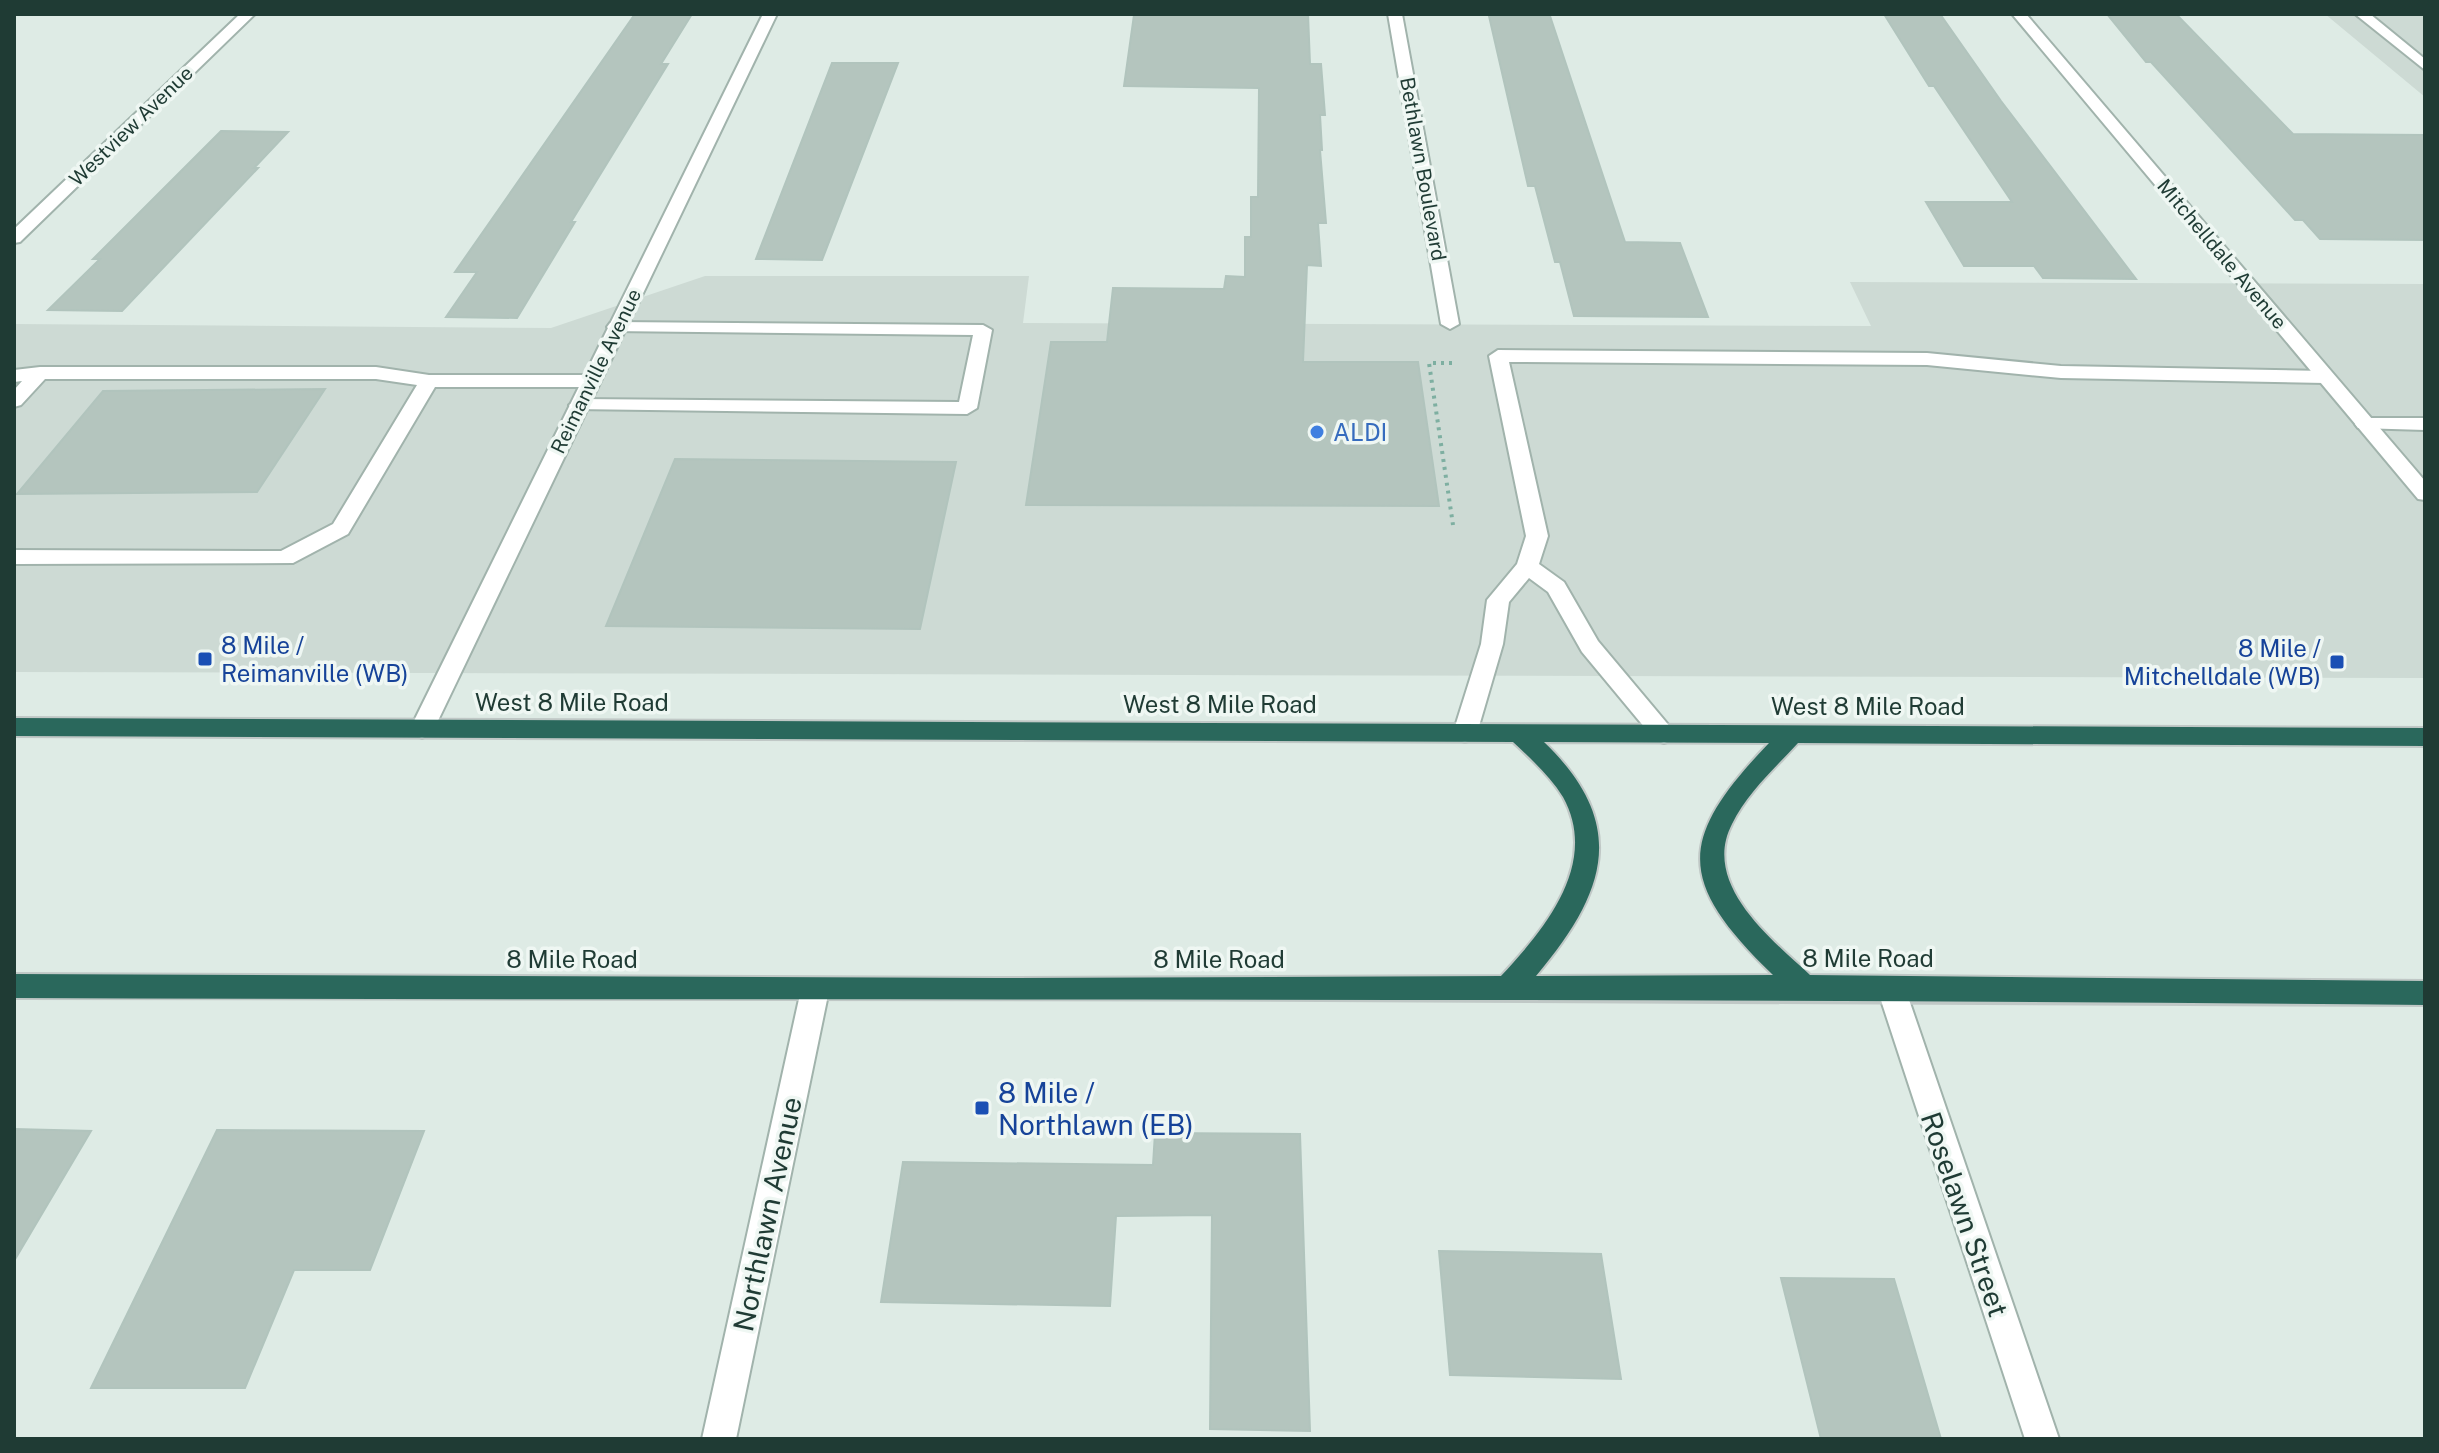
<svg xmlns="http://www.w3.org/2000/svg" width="2439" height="1453" viewBox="0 0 2439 1453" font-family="'Public Sans',sans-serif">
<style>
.built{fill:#cddad4}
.building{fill:#b4c5be;stroke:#b1c4bd;stroke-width:2}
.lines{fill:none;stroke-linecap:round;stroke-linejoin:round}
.lane-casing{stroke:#a1b3ac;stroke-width:4}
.street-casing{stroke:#a1b3ac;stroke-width:4}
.highway-casing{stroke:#c0c8c6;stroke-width:4}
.path{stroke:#7eafa1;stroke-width:4;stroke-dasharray:3 5;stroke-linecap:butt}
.lane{fill:#fff;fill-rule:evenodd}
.street{fill:#fff;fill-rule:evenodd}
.highway{fill:#2a685c;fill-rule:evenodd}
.shop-dot{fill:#3f7fe0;stroke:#eff7f3;stroke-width:3}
.transit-dot{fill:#1a4fb4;stroke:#eff7f3;stroke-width:3}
.labels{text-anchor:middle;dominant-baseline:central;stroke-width:7;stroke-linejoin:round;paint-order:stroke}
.far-street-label{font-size:20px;fill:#1f3b34;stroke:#eff7f3}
.shop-label{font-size:24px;fill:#366cbe;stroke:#eff7f3;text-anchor:start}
.transit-label{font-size:24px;fill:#164399;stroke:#eff7f3;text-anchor:start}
.street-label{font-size:24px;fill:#1f3b34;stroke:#eff7f3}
.near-transit-label{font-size:28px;fill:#164399;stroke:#eff7f3;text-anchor:start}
.near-street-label{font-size:28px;fill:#1f3b34;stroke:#eff7f3}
</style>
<rect width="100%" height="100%" fill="#deebe5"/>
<!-- built -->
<path class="built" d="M2325,14H2425V97Z
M705,276H1029L1023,323L1871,326L1850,282L2425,284V678L14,672V324L551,328Z"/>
<!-- building -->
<path class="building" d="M635,14H692L661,64H668L571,222H575L517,318L446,317L477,272H455Z
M1239,14H1308L1310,64H1321L1325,115H1320L1322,150H1320L1326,223H1318L1321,266L1307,265L1303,362H1418L1439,506L1026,505L1051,342H1107L1113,288L1224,289L1226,276L1245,277V237H1251V197H1258L1259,88L1124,86L1134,15Z
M1884,14H1940L2001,101L2136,279L2043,278L2034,266H1964L1926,202H2012L1934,86H1929Z
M2107,14H2176L2293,134L2425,135V240L2320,239L2303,220H2295L2151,62H2146Z
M1489,16H1550L1625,242L1680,243L1708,317L1574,316L1560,262H1555L1535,186H1528Z
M832,63H898L822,260L756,259Z
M221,131L288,132L254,168H258L122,311L48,310L100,259H93Z
M325,389L257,492L17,494L103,391Z
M675,459L956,462L920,629L606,626Z
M14,1129L91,1131L14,1261Z
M217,1130L424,1131L370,1270H294L245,1388H91Z
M1155,1133L1300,1134L1310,1431L1210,1429L1212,1215L1116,1216L1110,1306L881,1302L903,1162L1153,1165Z
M1439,1251L1601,1254L1621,1379L1450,1375Z
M1781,1278L1894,1279L1941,1439H1821Z"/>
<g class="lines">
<defs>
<path id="lane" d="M2355,14H2370L2425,59V70Z
M616,322L983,325L992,330L977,408L967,414L572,409L569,405L579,399L959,402L973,335L610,331L607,327L610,323Z
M1498,350L1927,353L2061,366L2325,371L2334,377L2325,383L2061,378L1927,365L1509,362L1548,536L1539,564L1564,582L1598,641L1676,734L1673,740L1664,743L1655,740L1582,652L1548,592L1529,578L1509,602L1503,644L1477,733L1474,739L1465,742L1456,739L1453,733L1481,644L1487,600L1517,564L1526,536L1489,356Z
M40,367H376L429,375H592L601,381L592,387H435L348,534L293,563L14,564V550L281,551L333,524L417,385L376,379H45L21,405L14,407V390L22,381L14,382V370Z
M2365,418H2425V430L2358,428L2355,424Z"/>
<path id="street" d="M240,14H255L20,242L14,243V229Z
M763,14H777L434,729L430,735L422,738L414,735L410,729Z
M1388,14H1402L1459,324L1450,329L1441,324Z
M2012,14H2026L2425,481V500L2418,499Z
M1891,976L1901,980L1905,988L2059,1439H2025L1877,988L1881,980Z
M815,978L825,982L829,990L736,1439H702L801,990L805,982Z"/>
<path id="highway" d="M14,718L2425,728V746L1798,743C1775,768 1747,793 1732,824C1701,884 1771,939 1810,975L2425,981V1005C1621,997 818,1001 14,998V974L996,978L1501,976C1544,930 1600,864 1563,797C1550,776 1531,759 1513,742L14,736ZM1544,742L1769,743C1677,839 1676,881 1773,975L1536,976C1606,893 1630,825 1544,742Z"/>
</defs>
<!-- lane casing -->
<use href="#lane" class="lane-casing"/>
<!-- street casing -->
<use href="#street" class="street-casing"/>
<!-- highway casing -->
<use href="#highway" class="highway-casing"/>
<!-- path -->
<path class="path" d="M1452,363H1429L1453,525"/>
<!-- lane -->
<use href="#lane" class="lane"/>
<!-- street -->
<use href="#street" class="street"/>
<!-- highway -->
<use href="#highway" class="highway"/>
</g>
<!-- markers -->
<circle class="shop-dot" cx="1317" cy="432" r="8"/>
<g class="transit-dot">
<rect x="197" y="651" width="16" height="16" rx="4"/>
<rect x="2329" y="654" width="16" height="16" rx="4"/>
<rect x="974" y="1100" width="16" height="16" rx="4"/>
</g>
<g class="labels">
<!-- far-street labels -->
<g class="far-street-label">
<text transform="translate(131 126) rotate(-44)">Westview Avenue</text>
<text transform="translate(1423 169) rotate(80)">Bethlawn Boulevard</text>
<text transform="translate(2222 254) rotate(50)">Mitchelldale Avenue</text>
<text transform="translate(596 371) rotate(-64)">Reimanville Avenue</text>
</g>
<!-- shop labels -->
<g class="shop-label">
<text x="1333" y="432">ALDI</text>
</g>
<!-- transit labels -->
<g class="transit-label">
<text x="221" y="645">8 Mile /<tspan x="221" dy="28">Reimanville (WB)</tspan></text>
<text x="2321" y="648" text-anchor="end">8 Mile /<tspan x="2321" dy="28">Mitchelldale (WB)</tspan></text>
</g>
<!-- street labels -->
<g class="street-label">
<text x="572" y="702">West 8 Mile Road</text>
<text x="1220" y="704">West 8 Mile Road</text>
<text x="1868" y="706">West 8 Mile Road</text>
<text x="1868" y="958">8 Mile Road</text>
<text x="572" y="959">8 Mile Road</text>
<text x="1219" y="959">8 Mile Road</text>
</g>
<!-- near-transit labels -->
<g class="near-transit-label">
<text x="998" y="1092">8 Mile /<tspan x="998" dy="32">Northlawn (EB)</tspan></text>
</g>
<!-- near-street labels -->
<g class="near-street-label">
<text transform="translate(767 1214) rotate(-78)">Northlawn Avenue</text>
<text transform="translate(1965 1214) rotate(71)">Roselawn Street</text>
</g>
</g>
<!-- border -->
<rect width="2439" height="1453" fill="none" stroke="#1f3b34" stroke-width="32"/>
</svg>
